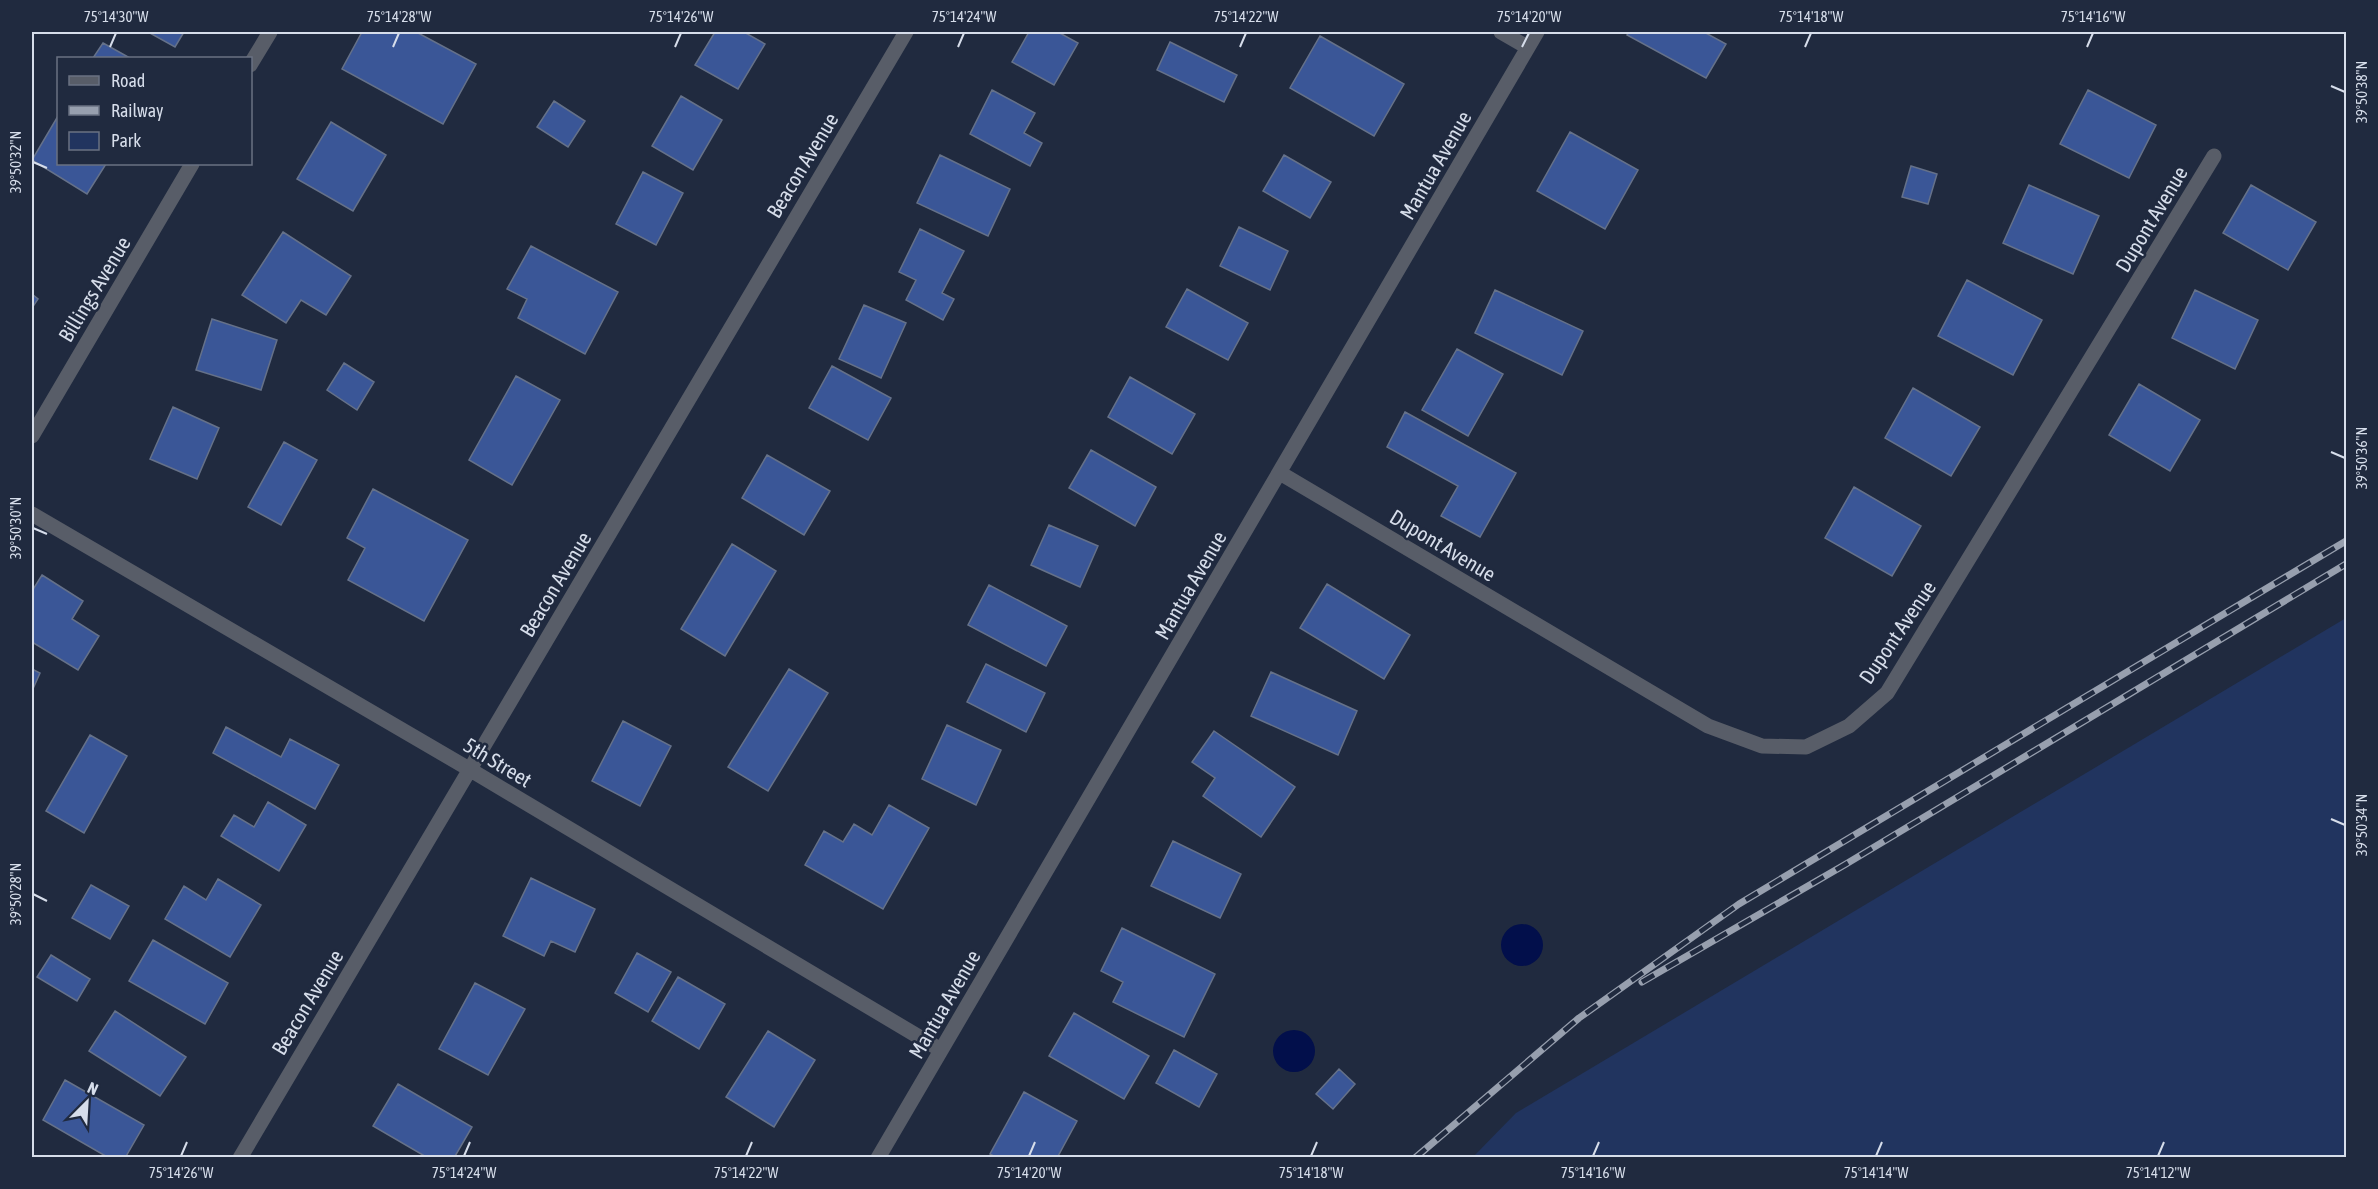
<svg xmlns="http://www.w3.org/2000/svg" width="2378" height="1189" viewBox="0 0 2378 1189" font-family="'Asap Condensed',sans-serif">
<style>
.green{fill:#21345f}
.water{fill:#020f4b}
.building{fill:#3a5697;stroke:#657189;stroke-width:1.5}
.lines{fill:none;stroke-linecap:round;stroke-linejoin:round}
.street{stroke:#585d68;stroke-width:15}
.rail-casing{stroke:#979fae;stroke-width:7}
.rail{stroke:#202a3f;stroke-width:4.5;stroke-dasharray:14;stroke-linecap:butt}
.ticks{fill:none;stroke:#d6ddea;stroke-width:2}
.labels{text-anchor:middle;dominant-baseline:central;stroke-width:5;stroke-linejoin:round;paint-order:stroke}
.street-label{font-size:21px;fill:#d6ddea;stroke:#202a3f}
.neatline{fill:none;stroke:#d6ddea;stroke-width:2}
.ticks-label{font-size:15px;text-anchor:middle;fill:#d6ddea}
</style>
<rect width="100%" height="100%" fill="#202a3f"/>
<!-- green -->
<path class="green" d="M2346,618V1157H1473L1516,1113Z"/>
<!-- water -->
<path class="water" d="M1501 945a21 21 0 1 1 42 0a21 21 0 1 1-42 0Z
M1273 1051a21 21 0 1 1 42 0a21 21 0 1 1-42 0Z"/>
<!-- building -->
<path class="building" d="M148,32H184L175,47Z
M362,32H419L418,33L476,64L443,124L342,69Z
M715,32H744L765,44L738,89L695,65Z
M1029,32H1058L1078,43L1054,85L1012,62Z
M1629,32H1704L1726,44L1706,78L1627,35Z
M1320,36L1404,84L1374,136L1290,88Z
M1170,42L1237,75L1224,102L1157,70Z
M103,43L130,58H93Z
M992,90L1035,113L1024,133L1042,143L1030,166L970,134Z
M2088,90L2156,125L2129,178L2060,144Z
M681,96L722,120L693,170L652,146Z
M554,101L585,121L568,147L537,127Z
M58,116V164H106L87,194L32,160Z
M331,122L386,155L353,211L297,179Z
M1570,132L1638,170L1605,229L1537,191Z
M940,155L1010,189L988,236L917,203Z
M1284,155L1331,182L1310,218L1263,191Z
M1911,166L1937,174L1928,204L1902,197Z
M643,172L683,193L656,245L616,224Z
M2029,185L2099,216L2073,274L2003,243Z
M2251,185L2316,222L2288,270L2223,233Z
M1239,227L1288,251L1270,290L1220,266Z
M920,229L964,251L942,293L954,299L943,320L906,300L916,280L899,272Z
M283,232L351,276L326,315L301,300L286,323L242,295Z
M531,246L618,292L585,354L518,318L527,299L507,289Z
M1967,280L2042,320L2013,375L1938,336Z
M1187,289L1248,323L1228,360L1166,327Z
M1495,290L1583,331L1562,375L1475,333Z
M2195,290L2258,320L2235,369L2172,338Z
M32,294L38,299L32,308Z
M864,305L906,323L881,378L839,359Z
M212,319L277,340L261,390L196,370Z
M1457,349L1503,374L1468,436L1422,410Z
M344,363L374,382L357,410L327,390Z
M832,366L891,398L868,440L809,408Z
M516,376L560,400L512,485L469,460Z
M1130,377L1195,414L1172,454L1108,417Z
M2139,384L2200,420L2170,471L2109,435Z
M1913,388L1980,427L1951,476L1885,438Z
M173,407L219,428L197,479L150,459Z
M1405,412L1516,473L1480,537L1441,516L1458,486L1387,447Z
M284,442L317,460L281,525L248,507Z
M1091,450L1156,487L1135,526L1069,488Z
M767,455L830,491L804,535L742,498Z
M1854,487L1921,526L1892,576L1825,538Z
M373,489L468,540L424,621L348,580L365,548L347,538Z
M1049,525L1098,546L1080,587L1031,565Z
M732,544L776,571L725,656L681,629Z
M42,575L83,601L72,619L99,636L78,670L32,642V591Z
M1327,584L1410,635L1384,679L1300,628Z
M989,585L1067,626L1046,666L968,625Z
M986,664L1045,693L1026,732L967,702Z
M32,669L40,673L32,691Z
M789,669L828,693L768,791L728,767Z
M1271,672L1357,711L1338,755L1251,716Z
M623,721L671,746L640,806L592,781Z
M947,725L1001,750L976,805L922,779Z
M226,727L281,757L290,739L339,765L315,809L213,753Z
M1214,731L1295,787L1261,837L1203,796L1215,778L1192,762Z
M90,735L127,756L84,833L46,811Z
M268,802L306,825L279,871L221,836L234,815L254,827Z
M889,805L929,828L883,909L805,865L824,831L843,842L854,824L872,835Z
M1173,841L1241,874L1220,918L1151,886Z
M531,878L595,909L575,952L551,941L544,956L503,936Z
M218,879L261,905L230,957L165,919L184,886L206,900Z
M91,885L129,906L110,939L72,918Z
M1122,928L1215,974L1184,1037L1113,1002L1123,982L1101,971Z
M153,940L228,983L205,1024L129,981Z
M637,953L671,972L648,1012L615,993Z
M51,955L90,979L77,1001L37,977Z
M678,977L725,1004L699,1049L652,1021Z
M475,983L525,1009L488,1075L439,1049Z
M115,1011L186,1057L160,1096L89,1051Z
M1074,1013L1149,1056L1124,1099L1049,1056Z
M768,1031L815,1060L774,1127L726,1097Z
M1174,1050L1217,1074L1199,1107L1156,1083Z
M1339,1069L1355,1084L1333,1109L1316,1094Z
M65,1080L144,1125L125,1158H109L43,1120Z
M398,1084L472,1127L454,1158H428L373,1126Z
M1024,1092L1077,1121L1057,1158H997L990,1154Z"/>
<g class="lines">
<!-- street -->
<path class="street" d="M1501,32L1527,47
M250,65L270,32
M32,436L192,164
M1280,473L1708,726L1762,746L1806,747L1849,726L1887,693L2214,156
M32,514L469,769L941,1050
M240,1158L906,32
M878,1158L1537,32"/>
<defs>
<path id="rail" d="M1642,982L1846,864L2346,564
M1415,1158L1579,1018L1739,904L2346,541"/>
</defs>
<!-- rail casing -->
<use href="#rail" class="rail-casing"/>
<!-- rail -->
<use href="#rail" class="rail"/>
</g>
<!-- ticks -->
<path class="ticks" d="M110,47L116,33M393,47L399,33M675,47L681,33M958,47L964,33M1240,47L1246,33M1522,47L1529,33M1805,47L1811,33M2087,47L2093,33M2331,86L2345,92M33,162L47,168M2331,452L2345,458M33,528L47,534M2331,819L2345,825M33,894L47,901M181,1156L187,1142M464,1156L470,1142M746,1156L752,1142M1029,1156L1035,1142M1311,1156L1317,1142M1593,1156L1599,1142M1876,1156L1882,1142M2158,1156L2164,1142"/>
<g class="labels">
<!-- street labels -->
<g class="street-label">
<text transform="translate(802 165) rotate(-59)">Beacon Avenue</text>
<text transform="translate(1435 165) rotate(-60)">Mantua Avenue</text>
<text transform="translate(2151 219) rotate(-59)">Dupont Avenue</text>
<text transform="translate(94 289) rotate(-59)">Billings Avenue</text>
<text transform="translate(1443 545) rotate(31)">Dupont Avenue</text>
<text transform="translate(555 584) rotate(-59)">Beacon Avenue</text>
<text transform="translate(1190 585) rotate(-60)">Mantua Avenue</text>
<text transform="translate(1897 632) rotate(-56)">Dupont Avenue</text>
<text transform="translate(498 762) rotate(31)">5th Street</text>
<text transform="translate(307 1002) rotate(-59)">Beacon Avenue</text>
<text transform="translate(944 1004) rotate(-60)">Mantua Avenue</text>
</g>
</g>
<!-- border -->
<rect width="2378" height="1189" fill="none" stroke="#202a3f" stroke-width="66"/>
<!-- legend -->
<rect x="57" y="57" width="195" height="108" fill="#202a3f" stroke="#697283" stroke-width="1.5"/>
<rect x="69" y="76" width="30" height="9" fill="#585d68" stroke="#697283" stroke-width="1.5"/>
<text x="111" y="87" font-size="18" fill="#d6ddea">Road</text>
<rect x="69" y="106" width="30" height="9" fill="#979fae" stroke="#697283" stroke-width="1.5"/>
<text x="111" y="117" font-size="18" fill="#d6ddea">Railway</text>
<rect x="69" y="132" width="30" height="18" fill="#21345f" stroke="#697283" stroke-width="1.5"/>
<text x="111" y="147" font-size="18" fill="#d6ddea">Park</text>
<!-- north arrow -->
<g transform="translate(87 1102) rotate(24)" stroke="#202a3f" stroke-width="4.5" paint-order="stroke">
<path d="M0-4.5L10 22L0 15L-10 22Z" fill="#d6ddea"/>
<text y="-9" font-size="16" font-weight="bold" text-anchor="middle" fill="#d6ddea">N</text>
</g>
<rect x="33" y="33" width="2312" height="1123" class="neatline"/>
<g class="ticks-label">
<text x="116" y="22">75°14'30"W</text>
<text x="399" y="22">75°14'28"W</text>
<text x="681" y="22">75°14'26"W</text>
<text x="964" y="22">75°14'24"W</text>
<text x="1246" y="22">75°14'22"W</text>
<text x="1529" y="22">75°14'20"W</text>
<text x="1811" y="22">75°14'18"W</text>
<text x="2093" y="22">75°14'16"W</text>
<text transform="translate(2362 92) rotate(-90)" y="5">39°50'38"N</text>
<text transform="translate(16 162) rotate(-90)" y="5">39°50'32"N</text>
<text transform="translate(2362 458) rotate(-90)" y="5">39°50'36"N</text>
<text transform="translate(16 528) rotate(-90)" y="5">39°50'30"N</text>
<text transform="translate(2362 825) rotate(-90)" y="5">39°50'34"N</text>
<text transform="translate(16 894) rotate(-90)" y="5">39°50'28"N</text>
<text x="181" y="1178">75°14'26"W</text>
<text x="464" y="1178">75°14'24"W</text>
<text x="746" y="1178">75°14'22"W</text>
<text x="1029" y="1178">75°14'20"W</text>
<text x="1311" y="1178">75°14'18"W</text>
<text x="1593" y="1178">75°14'16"W</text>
<text x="1876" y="1178">75°14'14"W</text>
<text x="2158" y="1178">75°14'12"W</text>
</g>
</svg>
